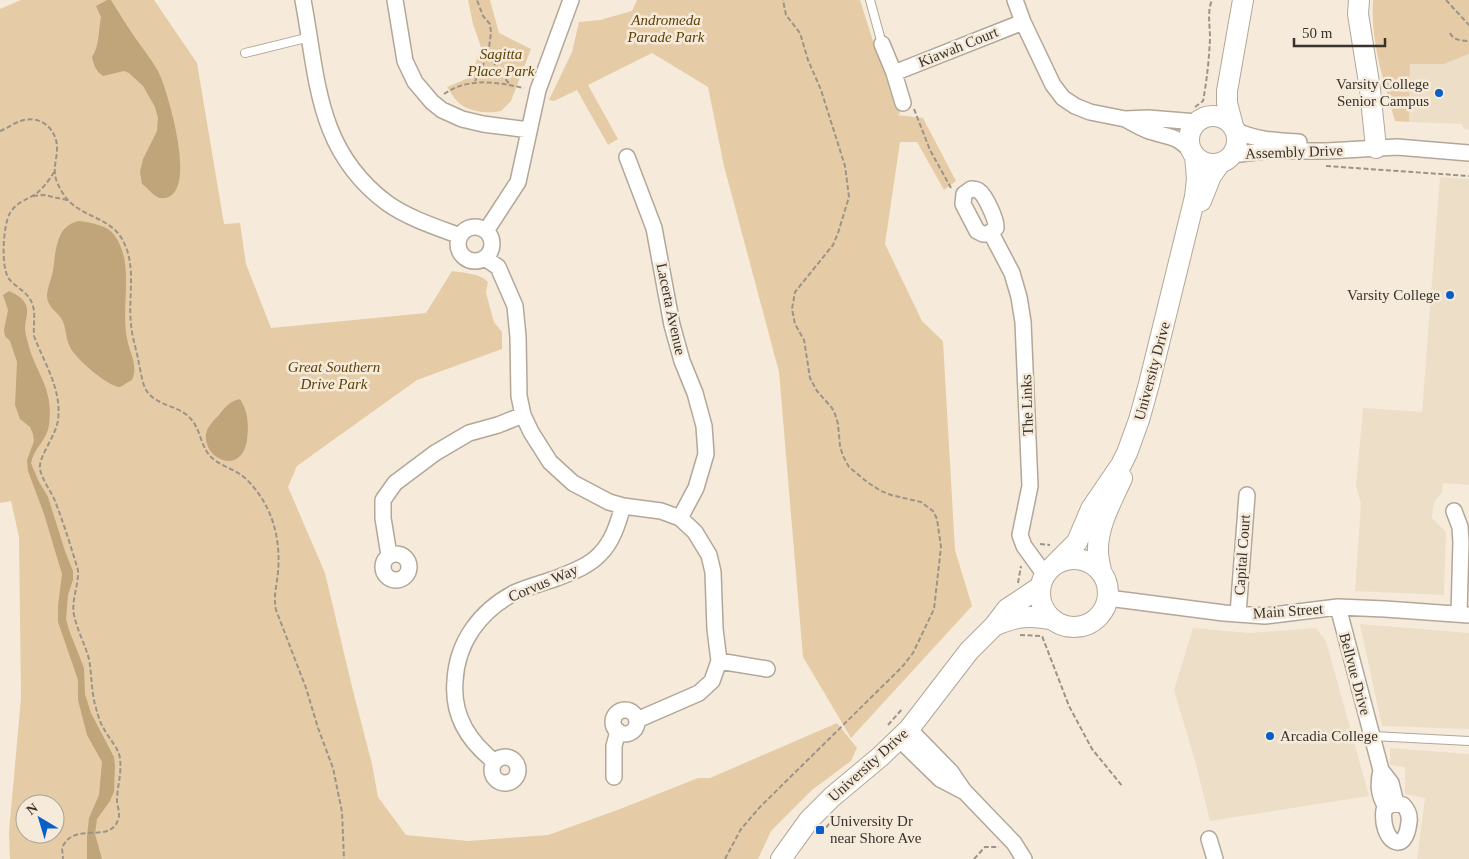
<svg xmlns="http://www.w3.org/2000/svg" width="1469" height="859" viewBox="0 0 1469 859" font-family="Georgia,serif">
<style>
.built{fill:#eddec7}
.green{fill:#e5cca6;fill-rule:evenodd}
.water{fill:#c1a57a}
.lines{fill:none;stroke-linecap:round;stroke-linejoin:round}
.lane-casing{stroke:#b2a798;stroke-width:10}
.street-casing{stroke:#b2a798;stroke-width:18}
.secondary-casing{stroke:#b2a798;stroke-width:22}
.path{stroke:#9c9488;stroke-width:2;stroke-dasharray:5 2.5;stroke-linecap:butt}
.lane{stroke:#fff;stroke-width:8}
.street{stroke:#fff;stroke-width:15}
.secondary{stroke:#fff;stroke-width:20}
.poi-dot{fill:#0a5ec8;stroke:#f6ebda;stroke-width:2}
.labels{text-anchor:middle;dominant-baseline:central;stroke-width:5;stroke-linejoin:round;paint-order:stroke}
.park-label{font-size:15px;font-style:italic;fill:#5d4109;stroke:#f6ebda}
.street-label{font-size:15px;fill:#38332d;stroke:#f6ebda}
.poi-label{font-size:15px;fill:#38332d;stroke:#f6ebda;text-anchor:end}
</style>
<rect width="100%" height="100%" fill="#f6ebda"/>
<!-- built -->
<path class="built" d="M1469,54V130L1464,129L1462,124L1409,122L1410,64H1444Z
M1440,177L1469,179V485L1443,483L1442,493L1436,499L1433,507L1432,518L1446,532L1444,595L1355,591L1361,504L1356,486L1363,408L1422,412Z
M1360,624L1469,633V729L1382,726Z
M1193,628L1249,633L1316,628L1326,641L1369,796L1210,821L1195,761L1174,690Z
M1390,748L1469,754V859H1417L1425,798L1405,794V767L1390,765Z"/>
<!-- green -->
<path class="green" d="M21,0H154L197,63L224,224L240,223L246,264L271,328L426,313L452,271C463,273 480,273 488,282L486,293L494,322L502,332V349L417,380L297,466L288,487L325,573L353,691L372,764L378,797L406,835L468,841L548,835L620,809L698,778H710L837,723L857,748L851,761L812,790L771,831L758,859H10L9,832L21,698L19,537L11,501L0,503V9ZM25,804H55V834H25Z
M468,0H490L499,33L531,49L511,101L501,111C488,114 469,112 459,103C454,99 451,92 447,87L471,77L481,47L473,24Z
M637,0H860L873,41L900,114L897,115L923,118L956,181L944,190L917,142H900L885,244L922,321L943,341L955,550L972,606L851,738L803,657L779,372L724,166L708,87L652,53L588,85L618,139L608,145L577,90L554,101L549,100L572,52L579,22L600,20L632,11Z
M1373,0H1469V54L1444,64H1410L1409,122L1395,121C1384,82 1370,41 1373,0Z"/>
<!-- water -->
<path class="water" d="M107,0H111C119,13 127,26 136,39C143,49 152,60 158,71C167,88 202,203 160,198C154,197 147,187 142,184L140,172L143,159L157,131L158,118L155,107L143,86L129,73L124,71L103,76C96,71 94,66 92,57C100,45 98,31 101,17L96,6Z
M80,221C92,223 108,225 115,236C136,266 119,309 128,343C131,355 138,367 132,380L120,387C108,387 75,358 70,347C65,338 67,327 61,318C56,311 47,306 47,296C47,288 52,278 53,270C56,251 56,224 80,221Z
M9,291C16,294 23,298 26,305C29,314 25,320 25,328C25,333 27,339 28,343C36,375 54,387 49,425C47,440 34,448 31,463L38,480L48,497L65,551L73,571V580L68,595L66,619L69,630L84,668L85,694L91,713L114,757L115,766L114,792L110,801L97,819L95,834L102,859H87V835L89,818L99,795L102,762L87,735L78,700V680L58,622V606L62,574L44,514L28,471L27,460L34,441L33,434L30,427L20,419L15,405L17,362L10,341L5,336L4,330L8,310L3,295Z
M240,399C248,411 249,425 247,440C242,476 203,460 206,434C207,427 214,420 219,415C225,407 230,401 240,399Z"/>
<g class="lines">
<defs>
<path id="lane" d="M870,0L882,44
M245,53L310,37
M1372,736L1469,741"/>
<path id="street" d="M303,0C318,79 316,150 387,203C408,218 436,227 460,236
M395,0L405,61L415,82L432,102L442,110L462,119L483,124L529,130
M1015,0L1023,22L1053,85L1063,98L1075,106L1090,112L1125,119L1148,118L1197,122
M882,44L894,73L903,103
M894,73L1023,22
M1127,120C1134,124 1141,128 1149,131C1170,138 1175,134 1192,152
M1235,130C1254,140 1278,141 1299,142
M1232,155L1264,151H1327L1397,147L1469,153
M627,157L654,228L672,325L682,361L695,393L704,426L706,454L696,488L680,518
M971,189C974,189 976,189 979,191C985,195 997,220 996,228L988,234H983L977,231L963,204L964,194Z
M458 244a17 17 0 1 1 34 0a17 17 0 1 1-34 0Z
M486,231L518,182L538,90L571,0
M991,233L1012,273L1019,297L1023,322L1030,486L1020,535L1024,546L1045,575
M485,258L498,267L515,306L518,337L519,396L523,415L531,432L550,462L573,483L609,502L623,506L661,511L680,518L695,532L709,555L713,572L715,629L719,661L712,681L699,693L637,720
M1454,511L1460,527L1461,542L1459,614
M383 567a13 13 0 1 1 26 0a13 13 0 1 1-26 0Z
M389,555L383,518V500L395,483L435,453L469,433L498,425L523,415
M1108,598L1224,613L1265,616L1338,607L1385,609L1469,615
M1338,607L1381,770C1378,784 1378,794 1386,807
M1238,614L1247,495
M719,661L767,669
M613 722a12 12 0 1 1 24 0a12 12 0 1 1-24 0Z
M909,729L951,772L964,791L1014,843L1024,859
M899,739L940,779L963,791
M492 770a13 13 0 1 1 26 0a13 13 0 1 1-26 0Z
M495,762C469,742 452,715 455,681C457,642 480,611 514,593C527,587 543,583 557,578C572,572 589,566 600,554C613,541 618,523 623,506
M1381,770L1391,783L1396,803
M614,777V746L618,731
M1392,803L1403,805C1408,810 1410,815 1409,822C1405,859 1380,839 1384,810Z
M1209,839L1215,859"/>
<path id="secondary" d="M1359,0L1358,14L1370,89L1376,148
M1189 140a24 24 0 1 1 48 0a24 24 0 1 1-48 0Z
M1233,126L1227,103V91L1243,0
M1201,201L1211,176L1220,163
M1040 593a34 34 0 1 1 68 0a34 34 0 1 1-68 0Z
M1054,565L1077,542L1091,509L1121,465L1127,453L1139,420L1149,384L1195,197L1197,178L1195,156
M1101,571C1100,565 1098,558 1098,552C1097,526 1112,501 1122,478
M994,626C1016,616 1030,615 1054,620
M781,859L809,820L832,797L881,756L909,729L969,651L994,626L1007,609L1040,587"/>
</defs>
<!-- lane casing -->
<use href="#lane" class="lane-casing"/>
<!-- street casing -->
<use href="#street" class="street-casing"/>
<!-- secondary casing -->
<use href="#secondary" class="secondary-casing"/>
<!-- path -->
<path class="path" d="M1446,0L1469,25
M1450,33C1453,40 1462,41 1469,41
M488,55L510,85
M493,63L500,59
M475,81L488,55L491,33L490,24L483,16L477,0
M444,94C469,77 496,82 524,88
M1195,107L1203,101C1207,80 1209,59 1210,39C1210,25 1207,12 1212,0
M914,109L930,150L951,188
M0,131C8,128 15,122 24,120C43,116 58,131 57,150C57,157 54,165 55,173C55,179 58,185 61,190C75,219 113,214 125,245C136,270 128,298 131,324C132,338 137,351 139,364C141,373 142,382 146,390C156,406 178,405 190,418C201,429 200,446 211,457C221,467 236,469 246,479C272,504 281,538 278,572C277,586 273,595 276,610L306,688L318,728L333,768L342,812L344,859
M1326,166L1469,176
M54,172C50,179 44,187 37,193C27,200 16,202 10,213C3,225 0,270 10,280C16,287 25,291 30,299C37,311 33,322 34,336C44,363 62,389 58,420C56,436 38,457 40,469C42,480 51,491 55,501C64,524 71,547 78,570C79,585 71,600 74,615C77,630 85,644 89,659C92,675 91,692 96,708C98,715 100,723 104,729C109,739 119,748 120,759C122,773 117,787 117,801C117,807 121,813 118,820C109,845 74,820 62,848L63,859
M33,196L44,195L67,200
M1040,544L1050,545
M1018,583L1021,566
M1020,635L1042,636L1069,706L1092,749L1123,787
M888,725L903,708
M821,833L831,822
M725,859L741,829L760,807L902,667L913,653L934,609L941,547L937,519L933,511L921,502L891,495L881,491L867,482L849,467L843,456L840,446L838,424L835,414L832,408L817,391L810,378L804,340L795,324L792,309L795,292L833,245L838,233L849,197L845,166L821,90L808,60L800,33L786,15L783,0
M974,859L985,847H999"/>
<!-- lane -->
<use href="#lane" class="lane"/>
<!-- street -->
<use href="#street" class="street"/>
<!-- secondary -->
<use href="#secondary" class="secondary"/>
</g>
<!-- markers -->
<g class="poi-dot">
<circle cx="1439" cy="93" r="5"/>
<circle cx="1450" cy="295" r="5"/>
<circle cx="1270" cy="736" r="5"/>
<rect x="815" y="825" width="10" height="10" rx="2.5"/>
</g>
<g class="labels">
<!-- park labels -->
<g class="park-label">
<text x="666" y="20">Andromeda<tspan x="666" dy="17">Parade Park</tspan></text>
<text x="501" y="54">Sagitta<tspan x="501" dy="17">Place Park</tspan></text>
<text x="334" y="367">Great Southern<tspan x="334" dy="17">Drive Park</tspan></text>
</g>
<!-- street labels -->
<g class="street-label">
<text transform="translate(958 47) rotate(-22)">Kiawah Court</text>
<text transform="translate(1294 152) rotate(-2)">Assembly Drive</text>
<text transform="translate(671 309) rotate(78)">Lacerta Avenue</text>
<text transform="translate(1152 371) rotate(-75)">University Drive</text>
<text transform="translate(1027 405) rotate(-92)">The Links</text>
<text transform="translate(1242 555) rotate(-86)">Capital Court</text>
<text transform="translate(543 583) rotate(-23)">Corvus Way</text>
<text transform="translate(1288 611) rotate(-4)">Main Street</text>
<text transform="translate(1355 674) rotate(75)">Bellvue Drive</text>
<text transform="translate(868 765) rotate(-42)">University Drive</text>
</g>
<!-- poi labels -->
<g class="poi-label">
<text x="1429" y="84">Varsity College<tspan x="1429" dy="17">Senior Campus</tspan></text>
<text x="1440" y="295">Varsity College</text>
<text x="1280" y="736" text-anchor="start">Arcadia College</text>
<text x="830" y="821" text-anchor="start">University Dr<tspan x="830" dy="17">near Shore Ave</tspan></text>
</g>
</g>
<!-- north arrow -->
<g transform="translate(40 819) rotate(322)"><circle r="24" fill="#f6ebda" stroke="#aaa195"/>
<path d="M0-4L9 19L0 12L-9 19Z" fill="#0a5ec8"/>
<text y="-8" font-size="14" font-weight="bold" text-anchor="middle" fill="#38332d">N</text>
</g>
<!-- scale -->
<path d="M1294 38v8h91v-8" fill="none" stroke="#38332d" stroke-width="2.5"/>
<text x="1302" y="38" font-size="15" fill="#38332d" stroke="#f6ebda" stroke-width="4" paint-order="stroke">50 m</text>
</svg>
